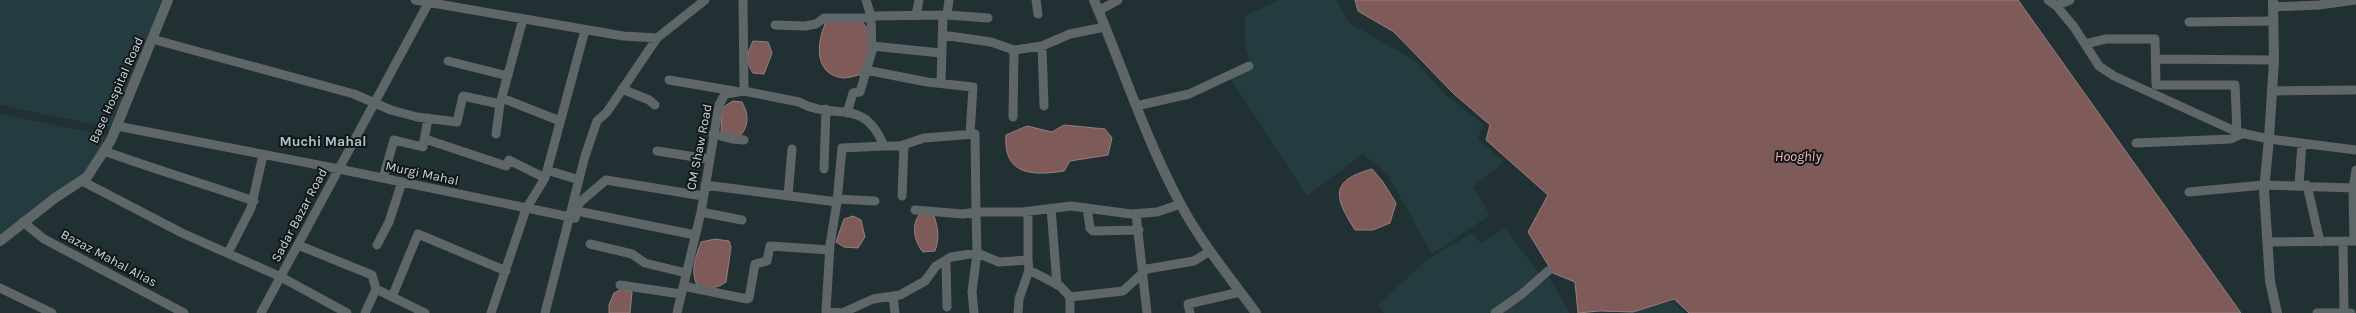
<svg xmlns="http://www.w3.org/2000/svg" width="2356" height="313" viewBox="0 0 2356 313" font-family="Karla,sans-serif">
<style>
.built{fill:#243b40}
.water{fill:#7e5a59;stroke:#96807f}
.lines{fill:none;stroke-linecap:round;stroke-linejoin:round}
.minor{stroke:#5f6667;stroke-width:9}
.tertiary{stroke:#5f6667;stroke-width:10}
.labels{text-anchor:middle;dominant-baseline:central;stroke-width:4;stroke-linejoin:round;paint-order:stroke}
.street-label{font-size:13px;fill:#cdd7d9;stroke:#101718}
.neighbourhood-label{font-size:14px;font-weight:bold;fill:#b1c3c7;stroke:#101718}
.water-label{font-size:14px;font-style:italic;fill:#f9b7b6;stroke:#101718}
</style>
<rect width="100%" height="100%" fill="#213033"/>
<!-- built -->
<path class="built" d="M0,0H164L112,128L0,105Z
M1279,0H1336L1349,23L1414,60L1446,95L1483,124L1478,139L1504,162L1473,187L1490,215L1432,254L1388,175L1363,154L1307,196L1230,78L1253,66L1249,60L1245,46V16Z
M0,114L109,136L85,175L0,236Z
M1505,228L1540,275L1521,292L1488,313H1384L1378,305L1428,259L1472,233L1481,243Z
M1549,278L1570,313H1499Z
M1673,301L1685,313H1621Z"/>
<!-- water -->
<path class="water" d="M1355,0H2018L2241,313H1689L1674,299L1633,312L1600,311L1578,313L1575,282L1553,273L1528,232L1548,195L1486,140L1490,125L1453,93L1394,32L1358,11Z
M827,20H860L869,30V53L864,74C857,75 849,78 843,78C812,74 817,40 827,20Z
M753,41L768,42L772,53L764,74L753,73C745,61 747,53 753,41Z
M733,101L742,102C749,114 749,126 740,136L721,134L722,108Z
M1064,125L1105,129L1112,138L1108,155L1070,161L1064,171C1032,176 1003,175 1006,135L1027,126L1052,132Z
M1372,169L1383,182L1396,203L1390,223L1373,230H1355C1335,198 1328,181 1372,169Z
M922,212L933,213C938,227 940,237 935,251L923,252C914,242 910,222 922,212Z
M853,216L861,220L865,237L858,248L844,247L836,242L844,219Z
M715,239L729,241L731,247L726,282C717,289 707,289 697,285C690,270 696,257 701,242Z
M622,289L632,292L630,313H609V305L614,293Z"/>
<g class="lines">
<!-- minor -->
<path class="minor" d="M415,0L623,36L657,38
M866,0L871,16
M1036,0L1038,14
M2048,0L2058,7
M2070,0L2058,5L2059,9L2074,27L2099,66L2114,76L2237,132L2269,139L2356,150
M2273,7L2319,5L2356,0
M1098,11L1118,0
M916,15L919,0
M947,15L988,18
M2189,22L2273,21
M775,25L805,26L816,24L824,18H871
M942,35L991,42L1014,50L1042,46L1070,34L1105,27
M152,39L354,94L391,110L417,117L457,122L463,96L500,104
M2085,44L2106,39H2155L2156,85H2235L2237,132
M872,46L941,53
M1042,46L1044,106
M2155,59L2274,60
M448,61L508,76
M866,70L927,82L973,87L970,134
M669,80L734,91
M941,83L943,15
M622,89L649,100L655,105
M744,91L799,102C835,122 863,95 884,146H900L924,138L975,134L976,212H1022L1071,206L1131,214L1157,212L1181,204
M2272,91L2356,90
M502,98L560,121
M1136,106L1189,94L1249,66
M847,113L853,93L860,92L872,51L871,16L947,15L949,0
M1013,117L1014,50
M117,126L339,169L575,218L579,203L606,180L703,196
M496,134L500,104L523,19
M713,134L732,139L744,140
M425,139L506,166L509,160L545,178
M2136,143L2231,139L2244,133
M104,151C154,169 204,184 254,201
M657,151L708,159
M824,169L826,109
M547,170L579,180
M383,178L394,140L423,147L428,118
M82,181L182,233L281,277L347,313
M705,185L837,202L830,245L826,311L840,313
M2299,185L2302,143
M2307,185L2320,242
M2189,192L2264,185L2353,188
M788,196L792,149
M902,196L904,145
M837,199L875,201
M837,202L842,148L884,146
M1051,208L1057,285
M1087,208L1090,228L1093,231L1139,230
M915,210L963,214L976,212L977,253L972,292L974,313
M577,211L695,235
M1028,211V260
M701,212L742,220
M1136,214L1147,313
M23,222L44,239L184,313
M2354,241L2353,188L2356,170
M2267,242L2356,241
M2343,242L2344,312
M590,244L632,254L645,263L686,273
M298,245L372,275L376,289
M377,245L389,222L402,182
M228,253L251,208L263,155
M946,260L947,307
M620,285L681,294
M683,286L747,299L749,298L755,264L767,261L770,246L830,250
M0,288L52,313
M893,296L895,313
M392,297L418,234L506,271
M1070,297V313
M261,313L430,0
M365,313L376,289L425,313
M491,313L526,209L545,178L585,30
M545,313L585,156L597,121L607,112L657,38L705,0
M677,313L701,212L719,105L725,94L744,91L743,0
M842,313L873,299L900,295L925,281L936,266L951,257L977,253L999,262L1028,260L1029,270L1060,286L1070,297L1123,291L1147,269L1194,261L1210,251
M1018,313L1019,299L1029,270
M1190,313L1188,304L1240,292
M1495,313L1522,294L1548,271
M2317,313H2351"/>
<!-- tertiary -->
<path class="tertiary" d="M1094,0C1123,68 1145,138 1180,203C1201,243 1230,277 1256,313
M2273,0L2274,60L2269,139L2264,190L2270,281L2277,313
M0,241L55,198L87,177L111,140L168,0"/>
</g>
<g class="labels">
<!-- street labels -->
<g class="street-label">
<text transform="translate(116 90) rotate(-66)">Base Hospital Road</text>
<text transform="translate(699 147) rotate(-79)">CM Shaw Road</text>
<text transform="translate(422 173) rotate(12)">Murgi Mahal</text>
<text transform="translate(299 215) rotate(-62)">Sadar Bazar Road</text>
<text transform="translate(109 258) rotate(28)">Bazaz Mahal Alias</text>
</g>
<!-- neighbourhood labels -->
<g class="neighbourhood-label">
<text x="323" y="141">Muchi Mahal</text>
</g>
<!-- water labels -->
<g class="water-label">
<text x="1798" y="156">Hooghly</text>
</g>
</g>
</svg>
